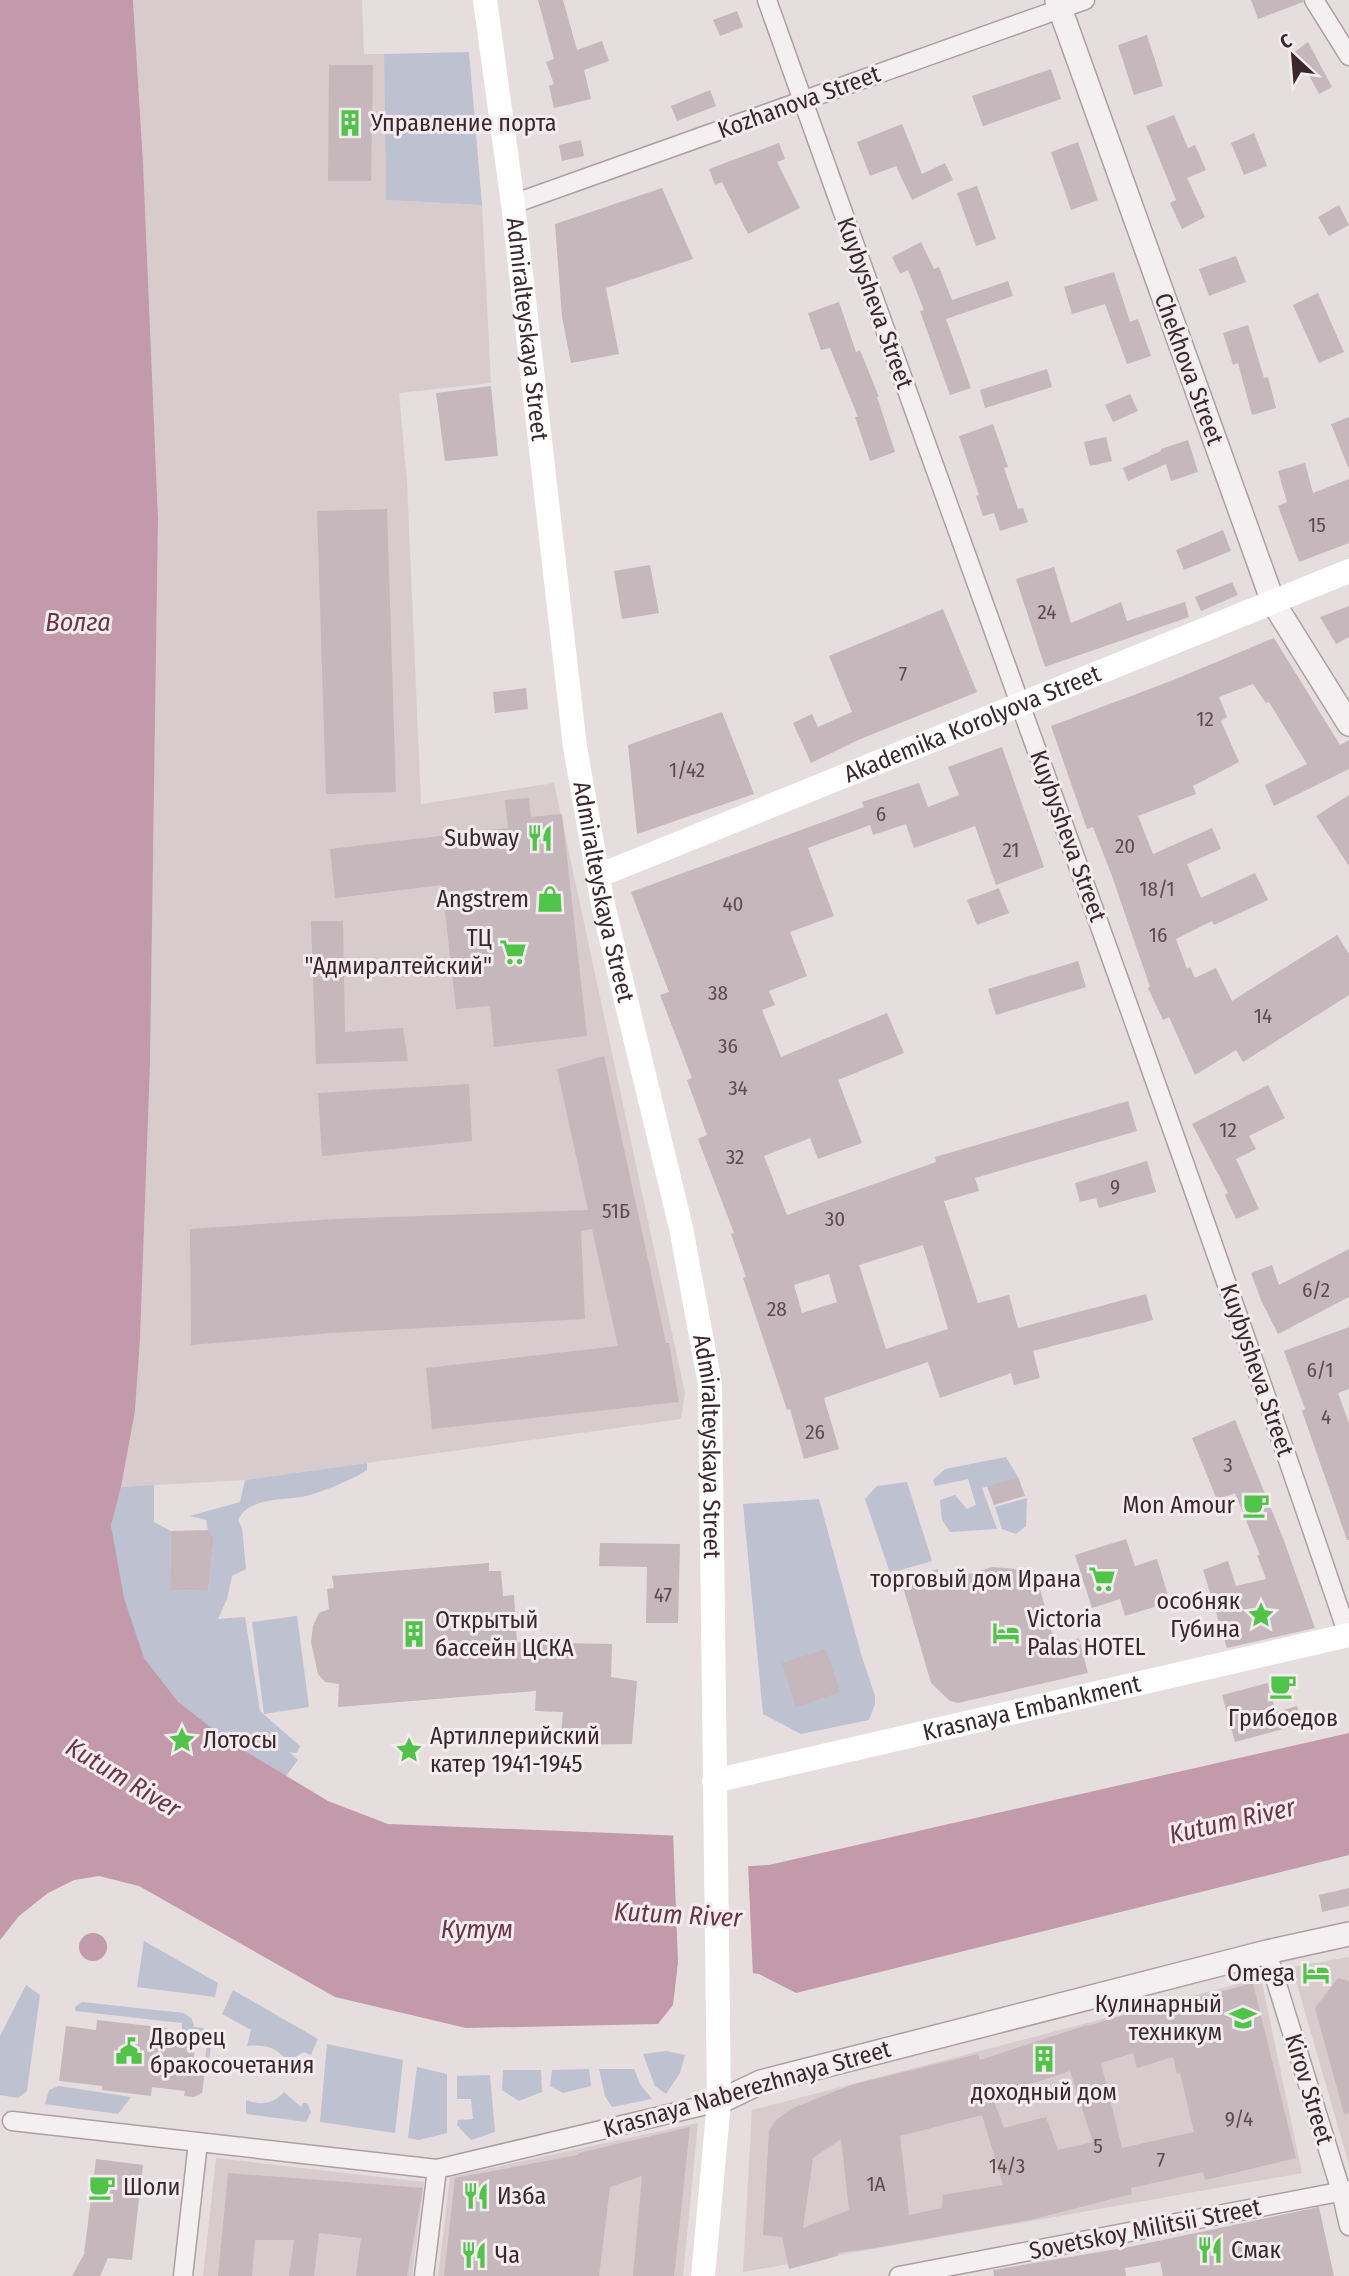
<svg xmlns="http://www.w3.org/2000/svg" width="1349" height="2276" viewBox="0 0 1349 2276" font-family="'Fira Sans Condensed',sans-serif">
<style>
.built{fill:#d7cbce}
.green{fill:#bec1cf}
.water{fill:#c39aaa}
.pier{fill:#e6dddf}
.building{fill:#c5b7bb;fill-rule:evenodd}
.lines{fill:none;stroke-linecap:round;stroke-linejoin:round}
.minor-casing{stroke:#ac9fa2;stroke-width:21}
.tertiary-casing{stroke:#ac9fa2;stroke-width:26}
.minor{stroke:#f4eff0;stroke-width:18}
.tertiary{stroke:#f4eff0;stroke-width:23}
.secondary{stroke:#fff;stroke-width:24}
.labels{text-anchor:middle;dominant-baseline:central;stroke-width:6;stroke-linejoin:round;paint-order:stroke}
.number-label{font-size:21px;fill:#5e4b50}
.street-label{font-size:24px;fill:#3b272d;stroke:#f3ecee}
.poi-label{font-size:24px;fill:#3b272d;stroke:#f3ecee;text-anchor:start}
.water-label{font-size:26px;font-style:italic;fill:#6b3548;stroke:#f3ecee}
</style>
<rect width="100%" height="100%" fill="#e6dddf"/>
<!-- built -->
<path class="built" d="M133,0H362L364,54H384L386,200L482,205L491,383L399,393L407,482L421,804L554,783L685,1393L681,1419L245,1480L121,1487L135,1411L140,1339L150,1065L158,518L143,162Z
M1349,1957V2165L1292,1967Z
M1261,1978L1302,2173L743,2272L752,2110Z
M698,2123L683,2276H438L450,2177Z
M216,2158L424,2182L412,2276H203Z"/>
<!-- green -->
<path class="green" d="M469,52L482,205L386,200L384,54Z
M1006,1457L1018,1477L982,1488L997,1529L950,1532L942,1520L940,1500L955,1495L967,1509L976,1505L968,1479L935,1486L933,1480L945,1469Z
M367,1463V1470C350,1481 320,1493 301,1497C281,1500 248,1498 238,1520L242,1528L246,1569L232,1576L227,1599L218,1619L245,1617L260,1711L300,1746L297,1753L289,1752L298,1760L286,1776L121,1704L111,1526L121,1487L154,1485V1522L171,1531L170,1590L208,1591L214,1537L208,1530L206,1520L190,1516L240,1502L245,1480Z
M907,1482L932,1561L890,1573L865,1499L877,1486Z
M1027,1498L1026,1526L1016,1534L1002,1529L995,1507Z
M819,1499L861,1654L875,1696V1704L869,1720L801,1734L763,1714L743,1504Z
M297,1616L309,1707L264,1714L252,1622Z
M144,1941L218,1983L215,1997L137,1987Z
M26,1985L40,1995L27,2091L18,2098L0,2095V2036Z
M233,1990L318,2039L311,2055L304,2052L292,2059L290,2064C278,2048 267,2044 247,2046L251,2030L222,2014Z
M82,2002L184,2013L192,2019L194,2027L203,2028L211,2036L210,2056L205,2060L207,2044L205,2038L198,2037V2033L182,2031V2023L75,2011V2007Z
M327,2044L403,2060L395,2133L320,2122Z
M667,2051L685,2055L680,2073L666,2094L655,2086L643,2054Z
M417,2067L447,2074V2133L419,2140L408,2138Z
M589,2069L591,2086L563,2093L550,2086L552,2070Z
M599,2069H634L640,2084L652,2099L612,2107L605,2096Z
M503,2070H541L542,2092L519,2101L502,2090Z
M490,2075L495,2132L471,2140L457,2125L458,2120L473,2119L471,2099H457V2076Z
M59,2086L131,2097L118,2114L45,2104L49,2090Z
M284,2092L301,2107L303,2103H307L311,2112L306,2122L246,2114V2100C261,2106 273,2104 284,2092Z"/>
<!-- water -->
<path class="water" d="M0,0H133L143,162L158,518L150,1065L140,1339L135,1411L121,1487L111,1526L124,1598L144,1658L178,1702L230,1742L328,1801L388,1824L709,1837L712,1868L769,1865L1349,1733V1855L796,1993L759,1974L678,1963L673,2005L658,2024L466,2028L335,1997L139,1886L99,1876L74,1880L48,1893L19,1916L0,1940Z
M79 1947a14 14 0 1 1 28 0a14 14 0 1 1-28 0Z"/>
<!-- pier -->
<path class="pier" d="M673,1832L710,1833L715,1864L748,1863L753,1977L681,1967L677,2005L674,2009L678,1963Z"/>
<!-- building -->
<path class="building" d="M538,0H563L577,50L602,41L609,61L584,70L591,99L554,108L549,86L554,84L546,62L554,59Z
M1251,0H1303V2L1258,19Z
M737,11L743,27L720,36L713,20Z
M1147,35L1163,86L1134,95L1118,45Z
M1308,42L1332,87L1319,94L1303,64L1297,68L1289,56Z
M329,65H373L371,181H328Z
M1051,69L1061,99L983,126L972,96Z
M710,90L716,106L677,121L671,106Z
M1174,115L1188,148L1195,145L1206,170L1187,178L1205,217L1182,229L1170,203L1176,200L1146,126Z
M902,124L922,174L945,163L953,180L912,200L896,166L870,176L857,142Z
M1254,133L1267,166L1244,175L1231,143Z
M581,140L584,156L562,161L559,145Z
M1078,142L1098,200L1071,210L1051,152Z
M779,143L785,159L777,162L800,208L748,234L722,182L715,185L709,169Z
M977,186L996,239L976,246L957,193Z
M662,188L693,259L606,288L619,354L571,363L562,317L555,224Z
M1339,205L1349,225L1329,236L1318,217Z
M921,242L934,269L939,267L952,300L1008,281L1013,296L946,319L971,388L950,395L920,311L924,310L908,270L900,274L892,257Z
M1236,256L1246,282L1209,296L1199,269Z
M1114,272L1130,322L1138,319L1151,356L1127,364L1105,304L1072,314L1064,287Z
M1318,293L1344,352L1319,363L1293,305Z
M839,302L856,352L860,350L879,397H877L895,452L870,461L855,417H858L830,348L821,350L808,313Z
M1248,325L1264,378L1268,377L1276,408L1252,415L1238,363L1233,365L1223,333Z
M1047,369L1052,387L985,408L980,390Z
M491,386L498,456L445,461L436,393Z
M1130,394L1138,411L1113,422L1105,405Z
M1349,417V467H1348L1331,424Z
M993,424L1008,467L1004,468L1018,509L1023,508L1028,522L1000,531L994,513L983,516L976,496L979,495L959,436Z
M1106,437L1112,461L1090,466L1084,442Z
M1188,440L1198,472L1171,481L1166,464L1128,481L1123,468L1161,451V449Z
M1305,463L1313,493L1349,479V543L1299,562L1278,506L1287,502L1278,471Z
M387,509L396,792L326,794L317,511Z
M1223,530L1231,551L1184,570L1176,550Z
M650,565L659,613L622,619L614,571Z
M1054,567L1071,623L1121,602L1127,621L1185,602L1189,617L1045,667L1016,579Z
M1232,582L1238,595L1201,611L1195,597Z
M1349,606V637L1336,644L1320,617Z
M943,609L977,692L858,740L811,763L793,723L812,714L818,727L852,712L829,656Z
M1274,638L1340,745L1349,740V769L1274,806L1265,785L1307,764L1269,702L1266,703L1253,684L1219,697L1227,717L1221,721L1239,762L1193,786L1196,794L1138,816L1153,854L1212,828L1221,849L1187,864L1201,898L1255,873L1268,900L1214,925L1212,921L1176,939L1187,969L1190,967L1195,978L1216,968L1232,1001L1337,935L1349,954V995L1243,1062L1236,1050L1195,1075L1169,1017L1163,1020L1148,988L1150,987L1112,876L1093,827L1087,829L1051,726L1171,681Z
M526,688L528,709L495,713L493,692Z
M722,712L754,794L637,834L628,745Z
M1002,747L1044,867L996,885L975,826L914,848L906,824L873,835L870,825L808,848L834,916L790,932L807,976L769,991L775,1005L762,1010L781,1057L887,1013L904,1053L838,1080L862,1143L818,1159L810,1138L764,1156L787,1215L936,1162L935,1157L1128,1101L1137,1131L975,1178L979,1191L944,1201L978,1303L1009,1295L1018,1328L1146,1294L1153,1320L1033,1351L1040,1378L1014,1385L1011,1373L940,1398L928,1362L824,1398L839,1449L804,1459L790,1409L787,1410L743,1278L746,1277L731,1234L734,1233L698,1139L707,1135L687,1080L692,1078L660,995L669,992L631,892L864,807L862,802L919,783L928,807L959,795L948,767ZM923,1245L948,1329L886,1349L859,1265ZM829,1274L837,1302L802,1313L794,1285Z
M1349,795V866L1316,816Z
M529,798L531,817L562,814L587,1036L494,1047L490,1006L456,1009L442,885L335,898L330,849L508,828L505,800Z
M999,888L1009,913L977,925L967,900Z
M311,921H343L345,1032L403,1028L408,1061L316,1064Z
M1078,961L1086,987L996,1015L988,989Z
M604,1056L666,1343H669L679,1402L432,1429L426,1368L618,1346L592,1229L581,1231L585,1319L331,1333L191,1345L190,1229L334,1219L588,1210L557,1069Z
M469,1084L472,1141L322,1156L318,1093Z
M1268,1085L1285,1118L1249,1136L1256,1149L1236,1159L1259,1209L1236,1219L1225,1195L1228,1193L1192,1124Z
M1147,1161L1156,1192L1099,1208L1096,1198L1080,1202L1075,1183Z
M1349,1249V1297L1278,1334L1261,1300L1251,1273L1272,1265L1279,1285Z
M1349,1327V1389L1338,1393L1349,1423V1540H1347L1302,1411L1305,1409L1284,1351Z
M1235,1420L1283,1538L1315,1628L1227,1648L1203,1570L1228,1561L1236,1586L1266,1579L1257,1555H1260L1235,1493L1217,1500L1192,1438Z
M1018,1477L1025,1496L994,1505L987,1486Z
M208,1530L214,1537L208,1591L170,1590L171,1531Z
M1126,1539L1135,1566L1157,1559L1170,1602L1125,1616L1120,1599L1092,1608L1075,1555Z
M600,1543L680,1544L678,1623H646L647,1567L599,1566Z
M489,1563V1571H501L503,1596L514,1595L517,1642L612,1644L611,1677L637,1681L632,1744L560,1745L563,1712L535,1711L536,1691L338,1707L339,1684L325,1682L318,1674L311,1642L313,1626L319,1613L329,1609L327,1589L334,1588L332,1576Z
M993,1567L1016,1569L1040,1589L1055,1644L1079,1638L1088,1673L958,1703L950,1701L931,1683L901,1580L938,1569L942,1582Z
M826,1649L840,1692L796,1707L782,1663Z
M1268,1683L1276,1712L1297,1706L1302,1724L1235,1742L1222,1695Z
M1349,1888V1906L1322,1912L1319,1895Z
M1338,1978L1349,1981V2113L1344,2114L1315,2008Z
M1253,1983L1296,2158L1205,2180L1203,2172L1131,2188L1132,2194L1034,2219L875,2248L837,2253L838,2256L789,2269L782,2237L763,2235L769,2131L776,2120L793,2108L851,2085L978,2054L980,2060L1087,2025L1088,2026L1151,2007L1152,2010ZM1133,2053L1137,2068L1173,2057L1177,2074L1180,2073L1194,2132L1122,2148L1101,2063ZM1070,2071L1093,2142L1058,2150L1046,2117L1004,2128L994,2101L1012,2090ZM982,2115L1003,2185L943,2195L942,2208L909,2215L900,2136ZM841,2139L849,2210L803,2228L813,2158Z
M97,2020L167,2028L166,2035L196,2039L193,2064H195L194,2070L205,2071L202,2093L194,2097L184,2096L185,2091L152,2087L151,2096L102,2090V2086L59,2081L66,2026L96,2030Z
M690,2127L674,2276H633L642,2176L610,2187L599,2276H444L455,2178L578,2155L579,2153Z
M96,2159L143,2165L132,2260L108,2258L100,2276H72L84,2254Z
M228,2173L423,2188L407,2276H356L361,2238L319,2233L314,2276H289L294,2240H255L252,2276H218Z
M1319,2207L1334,2276H1163L1160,2262L1125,2268L1126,2276H994L993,2270L1129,2247Z"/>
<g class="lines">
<defs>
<path id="minor" d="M767,0C961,545 1162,1087 1348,1635
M1314,0L1349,56
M513,204L1085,0
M1267,1952L1341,2191L1349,2226
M12,2121L437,2169L719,2102
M183,2276L198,2142
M424,2276L437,2169
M899,2276L1349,2190"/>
<path id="tertiary" d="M1057,0L1273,602L1349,724
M719,2102L761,2082L1267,1952L1349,1934"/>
</defs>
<!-- minor casing -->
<use href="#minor" class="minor-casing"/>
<!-- tertiary casing -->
<use href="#tertiary" class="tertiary-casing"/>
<!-- minor -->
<use href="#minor" class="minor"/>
<!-- tertiary -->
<use href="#tertiary" class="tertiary"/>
<!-- secondary -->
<g class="secondary">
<path id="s1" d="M485,0L513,204L575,747L603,905L681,1228L710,1384L719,2102L703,2276"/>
<path id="s2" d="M598,876L1349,571"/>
<path id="s3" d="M714,1781L1349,1635"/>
</g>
</g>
<!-- icons -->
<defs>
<symbol id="building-bare" viewBox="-9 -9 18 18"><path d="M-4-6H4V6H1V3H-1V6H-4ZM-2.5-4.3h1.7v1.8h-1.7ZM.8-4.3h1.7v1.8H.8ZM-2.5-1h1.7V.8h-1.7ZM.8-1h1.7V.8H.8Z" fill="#50c349" stroke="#f3ecee" stroke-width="2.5" paint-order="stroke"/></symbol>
<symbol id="restaurant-bare" viewBox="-9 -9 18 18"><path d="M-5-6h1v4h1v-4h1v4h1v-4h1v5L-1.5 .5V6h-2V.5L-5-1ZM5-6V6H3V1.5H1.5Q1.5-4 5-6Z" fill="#50c349" stroke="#f3ecee" stroke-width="2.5" paint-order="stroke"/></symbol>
<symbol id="shop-bare" viewBox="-9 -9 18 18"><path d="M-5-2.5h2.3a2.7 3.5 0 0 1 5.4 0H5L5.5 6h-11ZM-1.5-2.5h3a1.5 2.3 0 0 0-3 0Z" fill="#50c349" stroke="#f3ecee" stroke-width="2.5" paint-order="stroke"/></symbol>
<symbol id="supermarket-bare" viewBox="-9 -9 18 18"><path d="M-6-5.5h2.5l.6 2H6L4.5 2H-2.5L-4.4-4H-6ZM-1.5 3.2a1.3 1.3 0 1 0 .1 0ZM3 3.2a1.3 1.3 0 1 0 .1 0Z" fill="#50c349" stroke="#f3ecee" stroke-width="2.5" paint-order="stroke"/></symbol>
<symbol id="cafe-bare" viewBox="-9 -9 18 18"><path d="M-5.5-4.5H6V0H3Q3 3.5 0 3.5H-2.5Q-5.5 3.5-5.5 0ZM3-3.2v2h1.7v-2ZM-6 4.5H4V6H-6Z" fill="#50c349" stroke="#f3ecee" stroke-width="2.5" paint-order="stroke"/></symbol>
<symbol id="sight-bare" viewBox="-9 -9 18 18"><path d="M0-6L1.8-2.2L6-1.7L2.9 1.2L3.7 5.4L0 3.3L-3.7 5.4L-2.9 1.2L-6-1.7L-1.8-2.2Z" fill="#50c349" stroke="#f3ecee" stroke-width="2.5" paint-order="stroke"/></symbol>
<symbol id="hotel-bare" viewBox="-9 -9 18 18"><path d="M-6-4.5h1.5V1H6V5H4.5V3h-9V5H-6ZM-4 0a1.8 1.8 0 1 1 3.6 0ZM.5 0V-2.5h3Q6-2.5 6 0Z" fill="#50c349" stroke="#f3ecee" stroke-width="2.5" paint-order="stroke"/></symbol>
<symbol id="university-bare" viewBox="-9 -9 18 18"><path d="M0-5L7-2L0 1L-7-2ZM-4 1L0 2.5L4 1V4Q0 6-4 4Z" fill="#50c349" stroke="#f3ecee" stroke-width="2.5" paint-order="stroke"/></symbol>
<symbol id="civic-bare" viewBox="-9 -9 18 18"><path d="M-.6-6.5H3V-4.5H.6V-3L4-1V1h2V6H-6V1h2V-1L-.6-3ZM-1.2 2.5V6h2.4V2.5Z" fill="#50c349" stroke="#f3ecee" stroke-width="2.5" paint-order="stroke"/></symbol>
</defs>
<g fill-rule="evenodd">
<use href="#building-bare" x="331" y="104" width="38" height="38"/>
<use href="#restaurant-bare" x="521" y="819" width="38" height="38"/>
<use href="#shop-bare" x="531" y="880" width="38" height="38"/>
<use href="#supermarket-bare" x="494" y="933" width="38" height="38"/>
<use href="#cafe-bare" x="1237" y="1486" width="38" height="38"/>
<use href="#supermarket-bare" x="1083" y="1560" width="38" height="38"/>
<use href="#sight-bare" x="1242" y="1596" width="38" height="38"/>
<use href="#hotel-bare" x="987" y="1614" width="38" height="38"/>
<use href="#building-bare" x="395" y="1615" width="38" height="38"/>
<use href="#cafe-bare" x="1264" y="1667" width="38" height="38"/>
<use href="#sight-bare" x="163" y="1721" width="38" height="38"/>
<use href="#sight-bare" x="390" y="1731" width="38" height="38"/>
<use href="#hotel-bare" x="1297" y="1954" width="38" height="38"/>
<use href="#university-bare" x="1224" y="1999" width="38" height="38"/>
<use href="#civic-bare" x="110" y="2032" width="38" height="38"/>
<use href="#building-bare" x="1025" y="2040" width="38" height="38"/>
<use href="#cafe-bare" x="83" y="2168" width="38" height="38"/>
<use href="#restaurant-bare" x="457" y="2177" width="38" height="38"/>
<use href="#restaurant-bare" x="1191" y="2231" width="38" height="38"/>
<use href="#restaurant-bare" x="455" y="2236" width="38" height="38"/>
</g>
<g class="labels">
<!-- number labels -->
<g class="number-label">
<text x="1317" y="525">15</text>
<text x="1047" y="612">24</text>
<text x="903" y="674">7</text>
<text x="1205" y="719">12</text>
<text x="687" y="770">1/42</text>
<text x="881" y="814">6</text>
<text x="1125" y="846">20</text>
<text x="1011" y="850">21</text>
<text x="1157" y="889">18/1</text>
<text x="733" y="904">40</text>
<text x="1158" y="935">16</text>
<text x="718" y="993">38</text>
<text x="1263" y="1016">14</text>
<text x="728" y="1046">36</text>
<text x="738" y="1088">34</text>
<text x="1228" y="1130">12</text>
<text x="735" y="1157">32</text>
<text x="1115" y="1187">9</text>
<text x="616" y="1211">51Б</text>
<text x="835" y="1219">30</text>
<text x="1316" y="1290">6/2</text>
<text x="777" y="1309">28</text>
<text x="1320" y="1370">6/1</text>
<text x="1326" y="1417">4</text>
<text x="815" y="1432">26</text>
<text x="1228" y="1465">3</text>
<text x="663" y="1595">47</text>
<text x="1239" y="2119">9/4</text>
<text x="1098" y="2146">5</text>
<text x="1161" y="2160">7</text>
<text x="1007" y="2166">14/3</text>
<text x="876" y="2184">1А</text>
</g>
<!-- street labels -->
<g class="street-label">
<text transform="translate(799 102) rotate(-20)">Kozhanova Street</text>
<text transform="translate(875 303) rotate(70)">Kuybysheva Street</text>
<text stroke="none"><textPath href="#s1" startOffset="332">Admiralteyskaya Street</textPath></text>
<text transform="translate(1189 369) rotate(70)">Chekhova Street</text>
<text stroke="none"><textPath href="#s2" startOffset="404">Akademika Korolyova Street</textPath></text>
<text transform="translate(1068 836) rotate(70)">Kuybysheva Street</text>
<text stroke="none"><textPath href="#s1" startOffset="900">Admiralteyskaya Street</textPath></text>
<text transform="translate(1257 1370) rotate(71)">Kuybysheva Street</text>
<text stroke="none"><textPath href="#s1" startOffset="1466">Admiralteyskaya Street</textPath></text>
<text stroke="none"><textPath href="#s3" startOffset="326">Krasnaya Embankment</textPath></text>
<text transform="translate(747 2089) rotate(-16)">Krasnaya Naberezhnaya Street</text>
<text transform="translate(1309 2089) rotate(73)">Kirov Street</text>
<text transform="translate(1145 2229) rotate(-11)">Sovetskoy Militsii Street</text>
</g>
<!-- poi labels -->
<g class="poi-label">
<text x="371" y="123">Управление порта</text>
<text x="519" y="838" text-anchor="end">Subway</text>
<text x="529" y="899" text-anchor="end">Angstrem</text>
<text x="492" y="938" text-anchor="end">ТЦ<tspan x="492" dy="28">"Адмиралтейский"</tspan></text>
<text x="1235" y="1505" text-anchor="end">Mon Amour</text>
<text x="1081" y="1579" text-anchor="end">торговый дом Ирана</text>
<text x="1240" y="1601" text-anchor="end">особняк<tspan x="1240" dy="28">Губина</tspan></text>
<text x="1027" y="1619">Victoria<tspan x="1027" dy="28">Palas HOTEL</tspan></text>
<text x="435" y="1620">Открытый<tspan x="435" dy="28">бассейн ЦСКА</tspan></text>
<text x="1283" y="1718" text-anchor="middle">Грибоедов</text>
<text x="430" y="1736">Артиллерийский<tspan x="430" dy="28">катер 1941-1945</tspan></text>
<text x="203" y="1740">Лотосы</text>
<text x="1295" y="1973" text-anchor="end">Omega</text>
<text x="1222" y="2004" text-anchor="end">Кулинарный<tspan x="1222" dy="28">техникум</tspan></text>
<text x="150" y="2037">Дворец<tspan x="150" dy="28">бракосочетания</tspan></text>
<text x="1044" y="2092" text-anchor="middle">доходный дом</text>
<text x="123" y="2187">Шоли</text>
<text x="497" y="2196">Изба</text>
<text x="1231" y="2250">Смак</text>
<text x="495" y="2255">Ча</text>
</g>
<!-- water labels -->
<g class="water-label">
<text x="78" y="622">Волга</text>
<text transform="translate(123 1778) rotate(31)">Kutum River</text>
<text transform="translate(1232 1821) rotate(-13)">Kutum River</text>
<text transform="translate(678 1915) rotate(3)">Kutum River</text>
<text x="477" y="1929">Кутум</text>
</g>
</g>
<!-- north arrow -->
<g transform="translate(1293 56) rotate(334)" stroke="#f3ecee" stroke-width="5" paint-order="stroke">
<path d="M0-5L12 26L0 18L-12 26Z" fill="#3b272d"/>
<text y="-10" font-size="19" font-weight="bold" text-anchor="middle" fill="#3b272d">С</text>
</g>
</svg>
